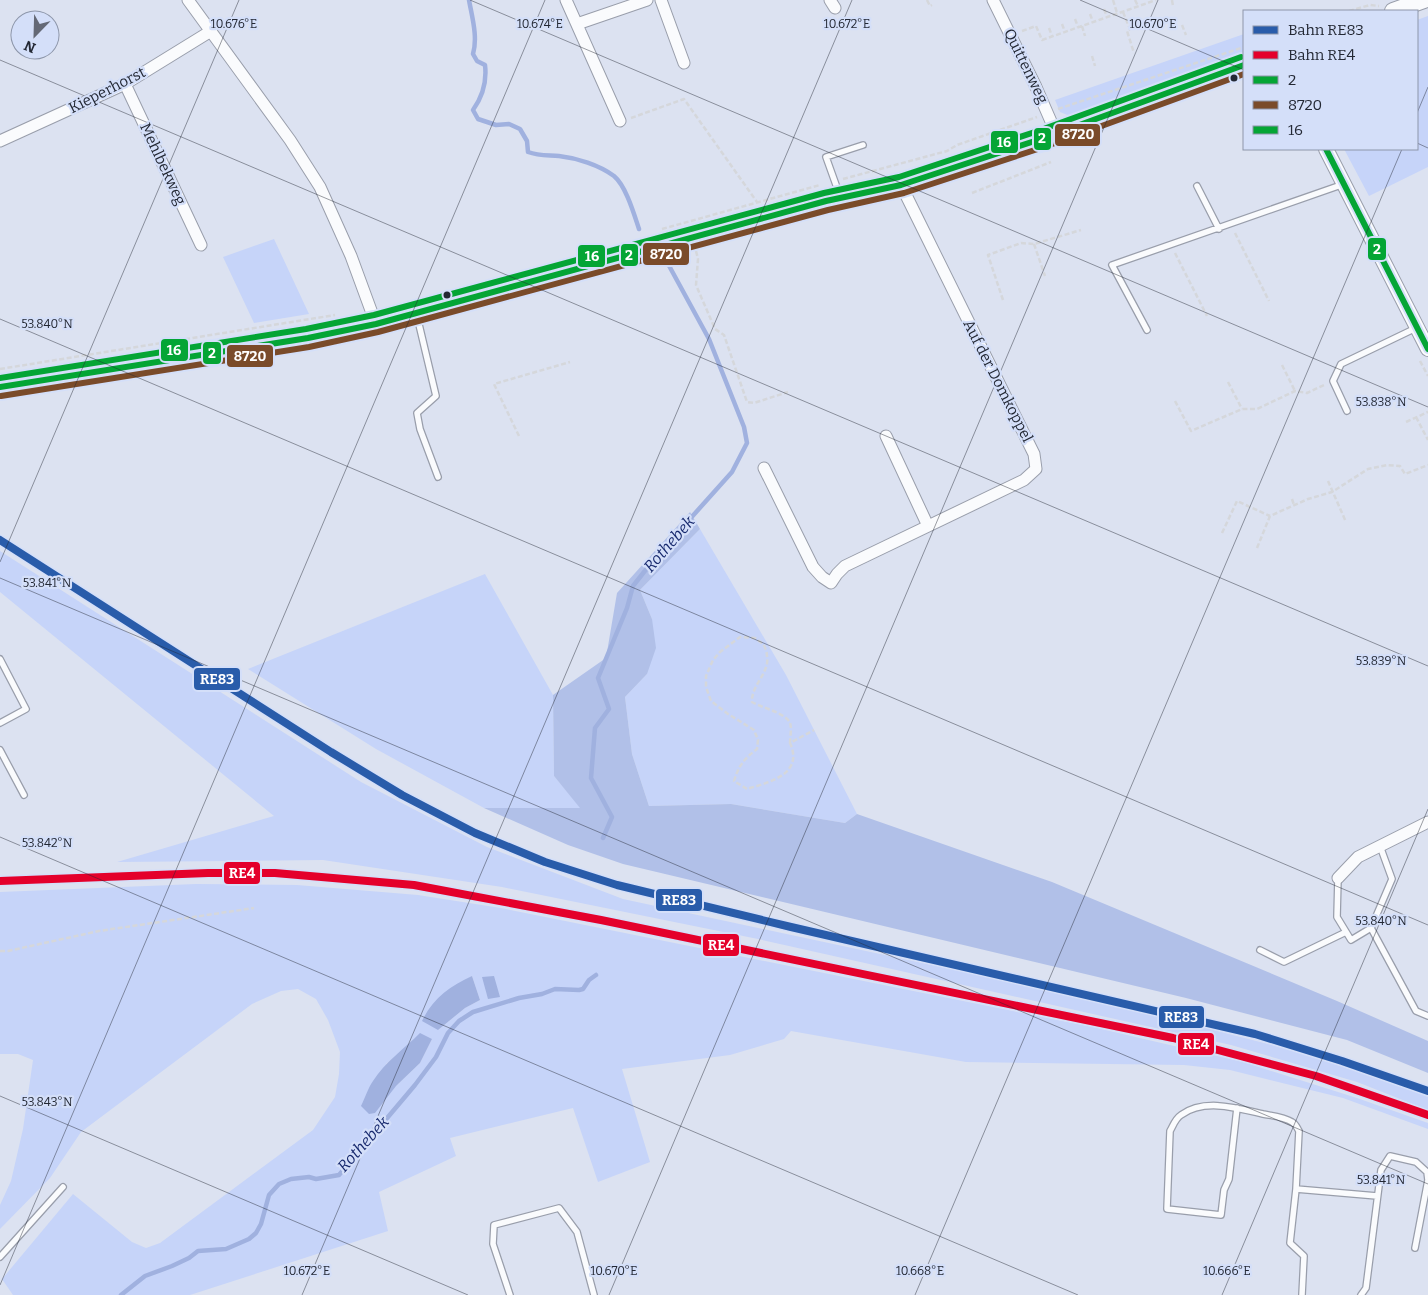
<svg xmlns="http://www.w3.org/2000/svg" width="1428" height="1295" viewBox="0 0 1428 1295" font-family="Bitter,serif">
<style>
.green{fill:#c6d4f9;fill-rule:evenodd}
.forest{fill:#b1c0e8}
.water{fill:#a0b1df}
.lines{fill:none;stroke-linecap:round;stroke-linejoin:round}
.stream{stroke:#a0b1df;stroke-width:4.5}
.service-casing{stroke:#999eab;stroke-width:8}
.minor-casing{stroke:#999eab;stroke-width:13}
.tertiary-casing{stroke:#999eab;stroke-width:16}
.secondary-casing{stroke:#999eab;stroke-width:18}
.path{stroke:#d5d7db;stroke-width:2.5;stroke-dasharray:5 2.5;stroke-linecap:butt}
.service{stroke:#fafbfd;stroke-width:5.5}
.minor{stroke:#fafbfd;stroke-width:11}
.tertiary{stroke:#fafbfd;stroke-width:14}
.secondary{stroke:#fafbfd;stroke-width:16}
.bus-1-casing{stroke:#d4dff9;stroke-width:10}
.bus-2-casing{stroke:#d4dff9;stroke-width:10}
.bus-3-casing{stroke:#d4dff9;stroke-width:10}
.bus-1{stroke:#04a535;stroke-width:6}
.bus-2{stroke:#7a4b2a;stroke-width:6}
.bus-3{stroke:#04a535;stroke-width:6}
.rail-1-casing{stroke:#d4dff9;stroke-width:11}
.rail-2-casing{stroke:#d4dff9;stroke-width:11}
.rail-1{stroke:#295caa;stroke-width:8}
.rail-2{stroke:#e4002b;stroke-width:8}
.ticks{fill:none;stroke:#232834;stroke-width:1;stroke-opacity:0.45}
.bus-dot{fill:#232834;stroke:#d4dff9;stroke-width:2}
.labels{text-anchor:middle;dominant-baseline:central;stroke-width:4.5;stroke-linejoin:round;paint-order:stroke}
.street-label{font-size:15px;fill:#232834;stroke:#d4dff9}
.water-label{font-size:16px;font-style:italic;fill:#182a6e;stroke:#d4dff9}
.ticks-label{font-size:12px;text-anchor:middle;fill:#232834;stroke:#d4dff9;stroke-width:4.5;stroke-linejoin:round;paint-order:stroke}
.line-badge{stroke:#d4dff9;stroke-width:2}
.badge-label{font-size:14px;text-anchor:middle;font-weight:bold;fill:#fff}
</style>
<rect width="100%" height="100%" fill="#dce2f1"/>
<!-- green -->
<path class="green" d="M1428,16V167L1369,196L1344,149H1417V20Z
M1244,34V58L1077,116H1070L1060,112L1055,100Z
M274,239L309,314L254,323L223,257Z
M700,529L786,675L857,814L845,823L731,804L649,806L632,754L625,697L647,674L652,619L640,590Z
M0,551L361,782L487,847L623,899L1016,983L1147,1013L1299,1052L1409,1089L1428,1097V1110L1357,1082L1231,1045L758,939L502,887L323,860L117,862L274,816L0,592Z
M485,574L553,695L554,776L581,808H484L376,749L248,669Z
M196,884L297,885L418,895L501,908L1097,1028L1243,1062L1357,1098L1428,1123V1129L1343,1098L1230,1070L1184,1065L966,1062L791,1031L784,1039L730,1055L622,1069L650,1162L598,1182L573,1108L450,1138L456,1156L379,1192L388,1231L190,1295H13L2,1279L73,1194L132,1242L146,1248L160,1243L313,1130L335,1097L339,1074L340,1052L328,1020L316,999L298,989L281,991L252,1004L81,1132L50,1178L0,1229V1205L11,1181L23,1129L33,1060L18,1054H0V892ZM472,976L480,1000L465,1008L438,1030ZM432,1039L420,1063L396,1086L386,1064L403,1050Z"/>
<!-- forest -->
<path class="forest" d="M690,512L700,529L640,590L652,619L656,648L647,674L625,697L632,754L649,806L731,804L845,823L857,814L1052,882L1337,1001L1428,1041V1073L1347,1040L1186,998L623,864L568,845L484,808H580L554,776L553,695L606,658L617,593Z"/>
<!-- water -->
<path class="water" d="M472,976L480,1000L465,1008L438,1030L422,1021C433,998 450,986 472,976Z
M494,976L500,997L488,999L482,977Z
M420,1033L432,1039L420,1063L396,1086L375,1113L369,1114L361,1106C365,1098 368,1088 373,1081C384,1063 405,1048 420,1033Z"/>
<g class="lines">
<!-- stream -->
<path class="stream" d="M469,0C472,17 478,37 473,54L477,61L485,65C487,82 483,96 473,110L478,119L496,125L509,124L520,129L527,141L528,152C539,156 548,155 559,156C577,158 599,165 614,176C626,186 634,214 639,229
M603,838L612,817L591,778L595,728L609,709L598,678L627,608L633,586L655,558L732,472L747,443L744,427L709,339L667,262
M121,1295L145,1276L172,1266L189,1258L198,1251L226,1249L249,1239L256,1233L261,1224L269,1195L279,1184L291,1179L309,1177L316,1179L339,1175L415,1085L436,1057L448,1033L459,1021L473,1012L519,998L542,994L555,989L579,990L583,989L589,980L596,975"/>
<defs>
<path id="service" d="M1197,186L1219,229
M840,196L826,157L863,145
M417,316L436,396L417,413L420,429L438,477
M1147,330L1112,265L1344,184
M1347,411L1333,381L1341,364L1416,328
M0,659L26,709L0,723
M0,750L24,795
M1380,846L1392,879L1371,928L1416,1011L1428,1016
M1338,878L1337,917L1351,940L1371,928
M1260,950L1284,962L1346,932
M1237,1108L1229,1179L1224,1190L1221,1215L1167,1209L1170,1131C1173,1126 1175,1119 1181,1115C1204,1098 1237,1108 1263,1114C1273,1116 1284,1117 1292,1122C1296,1124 1297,1128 1299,1131L1296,1189
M0,1257L63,1187
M510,1295L493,1244L494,1225L559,1208L577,1232L594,1295
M1302,1295L1304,1256L1290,1243L1296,1189L1377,1196
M1361,1295L1366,1288L1381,1170L1390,1156L1416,1162L1427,1172L1428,1180L1415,1248"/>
<path id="minor" d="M188,0L290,140L320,187L351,256L376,324
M566,0L620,121
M661,0L684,63
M830,0L835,8
M993,0L1036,87L1056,133
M577,24L647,0
M125,84L201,245
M0,141L125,84L211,31
M886,436L928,526
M764,468L813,567L822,577L831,583L837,574L845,566L1024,480L1036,469L1034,454L901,185
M1338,878L1358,857L1428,822"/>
<path id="tertiary" d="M1326,149L1428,349"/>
<path id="secondary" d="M1393,11L1424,0
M0,387L308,338L376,324L556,276L826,201L901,185L1041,139L1244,65"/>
</defs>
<!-- service casing -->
<use href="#service" class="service-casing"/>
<!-- minor casing -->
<use href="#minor" class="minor-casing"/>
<!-- tertiary casing -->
<use href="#tertiary" class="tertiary-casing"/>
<!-- secondary casing -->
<use href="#secondary" class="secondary-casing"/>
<!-- path -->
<path class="path" d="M927,0L930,6L932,5
M1113,0L1117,13
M1135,0L1138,6
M1172,0L1173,6
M1104,9L1107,17
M1349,11L1370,5L1379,6
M1123,12L1130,29L1127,31L1134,53
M1090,14L1093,22
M1075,19L1078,27
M1062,24L1065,32
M1182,25L1186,35
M1082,26L1085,36
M1049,28L1052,36
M1022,31L1036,26L1042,40L1156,0
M1092,56L1095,66
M1058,109L1244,47
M631,118L684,99L757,202
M843,179L947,151L957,145L1037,117
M972,193L1051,162
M662,229L820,185
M1235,233L1269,301
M1034,244L1045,276
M696,251L698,259L696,285L715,329L724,335L747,402L754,403L788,392
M1175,253L1207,316
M1003,300L988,255L1021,243L1034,244L1081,230
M1420,361L1428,376
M1282,365L1295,391
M0,369L335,315
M1228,382L1242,409
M1175,401L1191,431L1242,409H1257L1295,391L1307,393L1324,385
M1416,417L1428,440
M1406,422L1428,412
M519,436L494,384L570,362
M1328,481L1346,522
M1292,499L1294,505
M1222,533L1237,501L1270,516
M1257,548L1270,516L1308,499L1332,492L1368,469L1387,465L1400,466L1405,474L1428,465
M790,743C790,737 792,728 790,723C786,713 762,708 752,702C751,685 770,673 767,656C767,652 765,647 763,644L755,638L740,637L720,652L713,660L706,676V687L711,701L728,714L754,730L758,740L757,749C744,759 739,765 734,781L747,789C770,782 804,774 790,743L814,730
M0,951H8L99,931L254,908"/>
<!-- service -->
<use href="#service" class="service"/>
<!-- minor -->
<use href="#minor" class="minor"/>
<!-- tertiary -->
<use href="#tertiary" class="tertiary"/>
<!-- secondary -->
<use href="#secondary" class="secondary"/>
<defs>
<path id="bus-1" d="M1326,149L1428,349
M0,387L308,338L376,324L826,201L901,185L1041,139L1244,65"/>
<path id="bus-2" d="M1,396L309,347L378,332L828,210L904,193L1044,147L1244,74"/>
<path id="bus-3" d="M0,378L306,329L374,315L824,193L899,177L1038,131L1241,57"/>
</defs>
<!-- bus-1 casing -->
<use href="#bus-1" class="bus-1-casing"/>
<!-- bus-2 casing -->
<use href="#bus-2" class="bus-2-casing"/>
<!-- bus-3 casing -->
<use href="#bus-3" class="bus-3-casing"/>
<!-- bus-1 -->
<use href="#bus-1" class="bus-1"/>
<!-- bus-2 -->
<use href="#bus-2" class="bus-2"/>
<!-- bus-3 -->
<use href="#bus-3" class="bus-3"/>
<defs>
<path id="rail-1" d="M0,540L331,752L402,795L475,833L545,862L617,885L791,927L1255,1034L1342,1061L1428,1091"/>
<path id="rail-2" d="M0,881L208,873H275L414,885L601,920L1173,1038L1316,1076L1428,1115"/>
</defs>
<!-- rail-1 casing -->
<use href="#rail-1" class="rail-1-casing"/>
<!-- rail-2 casing -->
<use href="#rail-2" class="rail-2-casing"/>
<!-- rail-1 -->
<use href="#rail-1" class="rail-1"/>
<!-- rail-2 -->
<use href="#rail-2" class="rail-2"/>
</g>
<!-- ticks -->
<path class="ticks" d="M470,0L1428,407M1080,0L1244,70M0,60L1428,666M1417,113L1428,87M1417,143L1428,148M0,319L1428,925M0,562L239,0M0,578L1428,1184M0,837L1078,1295M0,1096L468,1295M0,1285L545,0M302,1295L852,0M609,1295L1158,0M915,1295L1402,149M1222,1295L1428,809"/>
<!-- markers -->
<g class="bus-dot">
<circle cx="1234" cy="78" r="4.5"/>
<circle cx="447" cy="295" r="4.5"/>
</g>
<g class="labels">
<!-- street labels -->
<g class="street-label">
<text transform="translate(1026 66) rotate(64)">Quittenweg</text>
<text transform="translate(107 90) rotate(-27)">Kieperhorst</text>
<text transform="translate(163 164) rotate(65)">Mehlbekweg</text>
<text transform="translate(998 381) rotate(63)">Auf der Domkoppel</text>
</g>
<!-- water labels -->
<g class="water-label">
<text transform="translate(669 544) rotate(-49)">Rothebek</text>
<text transform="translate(363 1144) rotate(-48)">Rothebek</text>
</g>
</g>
<g class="ticks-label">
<text x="234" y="28">10.676°E</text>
<text x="847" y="28">10.672°E</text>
<text x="1153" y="28">10.670°E</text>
<text x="540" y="28">10.674°E</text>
<text x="47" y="328">53.840°N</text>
<text x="1381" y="406">53.838°N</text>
<text x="47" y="587">53.841°N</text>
<text x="1381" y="665">53.839°N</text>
<text x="47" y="847">53.842°N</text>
<text x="1381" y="925">53.840°N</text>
<text x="47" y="1106">53.843°N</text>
<text x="1381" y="1184">53.841°N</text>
<text x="307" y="1275">10.672°E</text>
<text x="614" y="1275">10.670°E</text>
<text x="920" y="1275">10.668°E</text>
<text x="1227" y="1275">10.666°E</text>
</g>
<g class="line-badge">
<rect x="1054" y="123" width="47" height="24" rx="5" fill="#7a4b2a"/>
<rect x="1033" y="127" width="19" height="24" rx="5" fill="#04a535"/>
<rect x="990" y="130" width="29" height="24" rx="5" fill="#04a535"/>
<rect x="1367" y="237" width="20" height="24" rx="5" fill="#04a535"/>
<rect x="642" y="242" width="48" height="24" rx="5" fill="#7a4b2a"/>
<rect x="620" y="243" width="19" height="24" rx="5" fill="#04a535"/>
<rect x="577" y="244" width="29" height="24" rx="5" fill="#04a535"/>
<rect x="160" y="338" width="29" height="24" rx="5" fill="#04a535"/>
<rect x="202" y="341" width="20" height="24" rx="5" fill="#04a535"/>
<rect x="226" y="344" width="48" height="24" rx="5" fill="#7a4b2a"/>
<rect x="193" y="667" width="48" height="24" rx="5" fill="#295caa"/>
<rect x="223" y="861" width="38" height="24" rx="5" fill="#e4002b"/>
<rect x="655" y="888" width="48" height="24" rx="5" fill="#295caa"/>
<rect x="702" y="933" width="38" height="24" rx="5" fill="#e4002b"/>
<rect x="1158" y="1005" width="47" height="24" rx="5" fill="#295caa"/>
<rect x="1177" y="1032" width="38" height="24" rx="5" fill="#e4002b"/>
</g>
<g class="badge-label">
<text x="1078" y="139">8720</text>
<text x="1042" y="143">2</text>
<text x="1004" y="147">16</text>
<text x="1377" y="254">2</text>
<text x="666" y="259">8720</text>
<text x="629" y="260">2</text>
<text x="592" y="261">16</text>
<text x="174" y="355">16</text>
<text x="212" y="358">2</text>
<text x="250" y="361">8720</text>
<text x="217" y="684">RE83</text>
<text x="242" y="878">RE4</text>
<text x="679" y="905">RE83</text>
<text x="721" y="950">RE4</text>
<text x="1181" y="1022">RE83</text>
<text x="1196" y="1049">RE4</text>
</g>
<!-- legend -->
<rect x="1243" y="10" width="175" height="140" fill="#d4dff9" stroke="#8d96aa"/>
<rect x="1253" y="26" width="25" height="8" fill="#295caa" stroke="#8d96aa"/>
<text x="1288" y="35" font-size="15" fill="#232834">Bahn RE83</text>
<rect x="1253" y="51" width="25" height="8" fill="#e4002b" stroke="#8d96aa"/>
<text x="1288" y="60" font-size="15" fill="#232834">Bahn RE4</text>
<rect x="1253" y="76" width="25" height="8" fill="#04a535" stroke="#8d96aa"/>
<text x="1288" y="85" font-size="15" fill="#232834">2</text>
<rect x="1253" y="101" width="25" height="8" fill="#7a4b2a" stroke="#8d96aa"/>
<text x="1288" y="110" font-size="15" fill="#232834">8720</text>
<rect x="1253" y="126" width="25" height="8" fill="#04a535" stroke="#8d96aa"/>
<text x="1288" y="135" font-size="15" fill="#232834">16</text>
<!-- north arrow -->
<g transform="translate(35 35) rotate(203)"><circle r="24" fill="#d4dff9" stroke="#8d96aa"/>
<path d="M0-4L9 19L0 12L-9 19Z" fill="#646976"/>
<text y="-8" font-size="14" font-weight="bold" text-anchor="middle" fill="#232834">N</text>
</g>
</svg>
